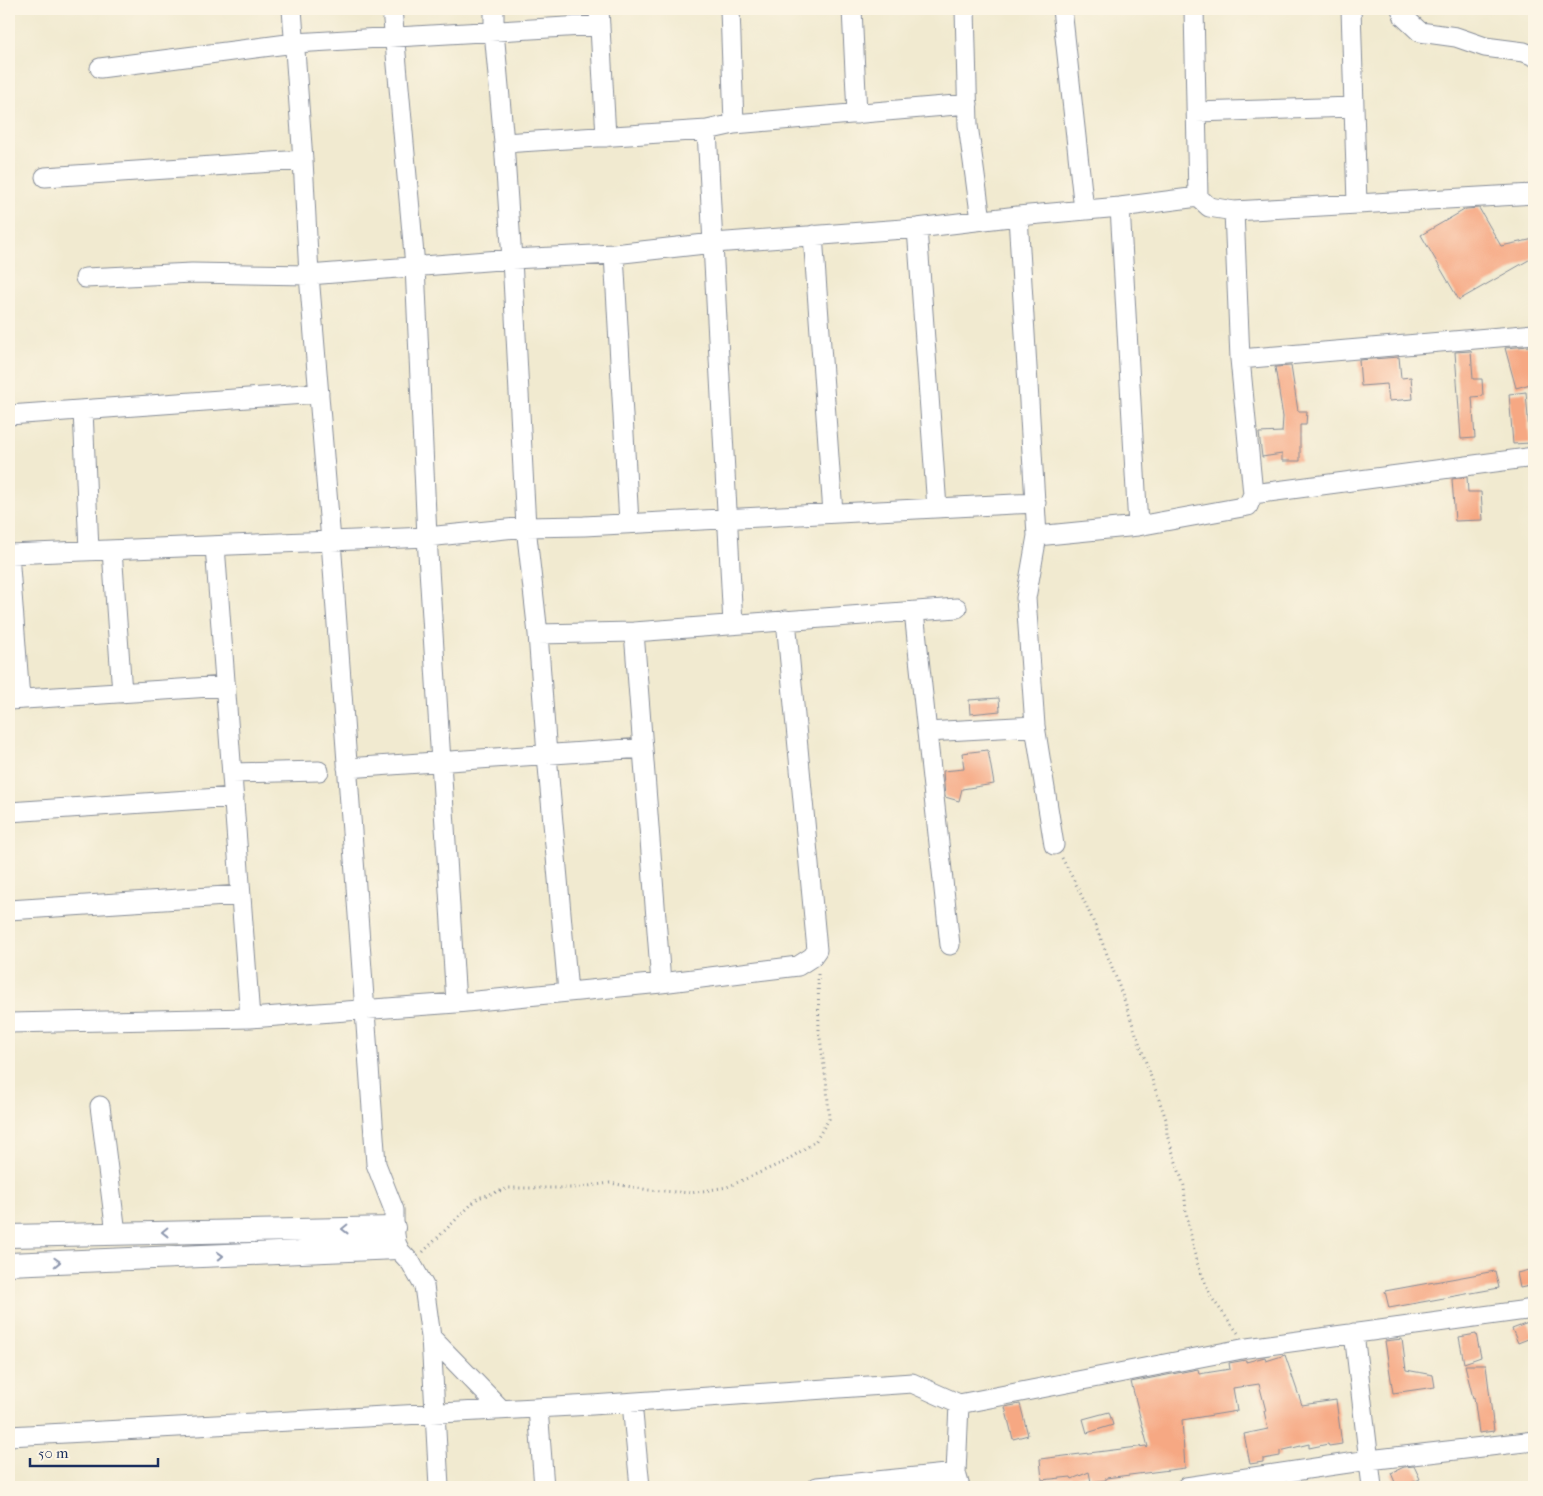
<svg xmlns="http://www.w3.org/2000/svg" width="1543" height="1496" viewBox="0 0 1543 1496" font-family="'IM FELL French Canon',serif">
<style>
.building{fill:#f6a883}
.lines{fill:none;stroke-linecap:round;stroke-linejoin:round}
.minor-casing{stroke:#868c97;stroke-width:21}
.tertiary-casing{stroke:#868c97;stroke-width:24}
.path{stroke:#868c97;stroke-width:3;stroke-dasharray:1 4;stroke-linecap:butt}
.minor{stroke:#fff;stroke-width:19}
.tertiary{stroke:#fff;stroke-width:22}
.oneway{stroke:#8d97ae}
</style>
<rect width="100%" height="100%" fill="#fcf5e5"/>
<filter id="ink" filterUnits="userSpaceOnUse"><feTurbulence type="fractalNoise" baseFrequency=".02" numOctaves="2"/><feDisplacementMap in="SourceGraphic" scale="10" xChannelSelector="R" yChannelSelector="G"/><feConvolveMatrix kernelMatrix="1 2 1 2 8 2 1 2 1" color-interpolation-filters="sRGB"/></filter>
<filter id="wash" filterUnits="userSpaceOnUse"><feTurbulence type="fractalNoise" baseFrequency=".0096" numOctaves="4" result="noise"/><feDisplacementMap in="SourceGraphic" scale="20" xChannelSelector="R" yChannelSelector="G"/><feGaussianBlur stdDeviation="1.12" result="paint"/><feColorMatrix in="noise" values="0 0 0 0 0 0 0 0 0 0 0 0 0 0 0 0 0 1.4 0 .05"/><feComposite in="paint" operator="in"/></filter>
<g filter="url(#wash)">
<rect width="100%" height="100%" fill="#f1ead0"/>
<g id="blocks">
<!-- building -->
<path class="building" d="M1479,208L1501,246L1534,239V257L1459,300L1421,235L1466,209Z
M1529,346L1534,366V383L1516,388L1505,348Z
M1471,351L1473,379H1482L1483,396L1472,397L1475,438L1461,439L1455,352Z
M1399,357L1401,378L1411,377L1413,399L1389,401L1387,384L1361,386L1359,360Z
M1291,366L1298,411H1307L1306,425H1300V461H1282V454L1262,457L1259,433L1282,432L1283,417L1275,367Z
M1526,392L1530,443L1513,444L1509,394Z
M1467,477L1468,492H1481L1483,520L1455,521L1452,479Z
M999,698L1000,711L970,714L969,700Z
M988,750L994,784L962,789L959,801L945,797L943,771L964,769L962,753Z
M1529,1270L1530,1272H1534V1285L1520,1288L1517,1273Z
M1495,1271L1499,1288L1389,1308L1385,1291Z
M1528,1323L1533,1337L1518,1343L1512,1329Z
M1476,1334L1481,1357L1464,1363L1459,1337Z
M1402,1339L1406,1370L1433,1375L1435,1387L1393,1393L1385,1341Z
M1285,1355L1302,1405L1336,1400L1342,1444L1329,1446L1328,1444L1309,1448V1444L1280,1451V1456L1263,1459V1462L1250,1464L1244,1434L1268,1429L1264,1411H1266L1259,1384L1233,1388L1237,1411L1182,1420L1185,1468L1106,1478V1480L1091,1482L1089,1472L1072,1479L1071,1477L1042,1480L1040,1459L1146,1446L1147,1448L1148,1447L1131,1382L1198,1369L1199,1374L1230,1369L1229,1363L1246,1360V1362L1265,1357L1266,1361Z
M1465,1365H1486L1494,1431L1479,1433L1474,1397L1473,1398Z
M1020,1404L1028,1435L1013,1439L1005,1407Z
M1109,1412L1113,1425L1087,1433L1083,1419Z
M1414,1466L1420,1479L1402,1487H1397L1391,1473L1404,1467Z"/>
</g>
</g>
<g filter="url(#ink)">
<use href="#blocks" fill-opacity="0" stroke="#868c97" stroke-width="1"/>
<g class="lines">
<defs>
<path id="minor" d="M292,9L303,160L309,275L331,541L376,1164L394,1210V1228L397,1248L411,1263L424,1286L431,1337L439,1487
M392,9L415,266L427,537L456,1003
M494,9V31L504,143L512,259L526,527L538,634L547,755L568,992
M599,9L606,137
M730,9L734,124
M852,9L857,114
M965,9L968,125L981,220
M1062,9L1084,210
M1194,9L1198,197
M1351,9L1357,204
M1401,9L1404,17L1420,32L1456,37L1485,47L1524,52L1534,56
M100,68L295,43L600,25
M1196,112L1354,107
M707,130C717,295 723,460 733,624
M504,143L707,130L734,124L968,104
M45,177L303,160
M1120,207L1138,526L1248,506L1253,494L1240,359L1234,211
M1018,216L1037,536L1138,526
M917,228L937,508
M813,235L833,513
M614,254L629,523
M85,278L192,273L309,275L512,259L614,254L714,243L917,228L1018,216L1120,207L1198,197L1209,207L1234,211L1534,194
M1240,359L1534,334
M83,410L89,550
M9,415L319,393
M1253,494L1534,457
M1037,536L1026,598L1035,726L1054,845
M215,546L250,1018
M112,550L122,693
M9,554L331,541L427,537L526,527L584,526L1036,503
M9,554L20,699
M914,612L950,945
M634,632L661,983L798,966L812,957L817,950L786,620
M538,634L634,632L957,608
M9,700L226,686
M927,732L1035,726
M347,768L643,748
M232,773L319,771
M9,812L234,797
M9,910L241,895
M9,1023L250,1018L456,1003L661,983
M100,1106L116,1233
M1354,1333L1372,1487
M431,1337L502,1410
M632,1403L640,1487
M959,1404L956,1473L960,1487
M538,1408L544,1487
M9,1436L592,1405L912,1383L959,1404L1247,1348L1534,1309
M817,1487L956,1473
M1186,1487L1369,1460L1534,1441"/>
<path id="tertiary" d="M9,1236L394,1228
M9,1264L397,1248"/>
</defs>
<!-- minor casing -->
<use href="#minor" class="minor-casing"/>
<!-- tertiary casing -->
<use href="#tertiary" class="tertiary-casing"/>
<!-- path -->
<path class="path" d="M1062,858C1108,940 1134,1032 1166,1119L1167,1135L1184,1186L1186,1212L1196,1260L1211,1297L1238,1333
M423,1252L478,1198L509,1188H574L610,1183L649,1190L691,1193L727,1187L784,1162L815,1142L829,1119L827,1087L819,1031L818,974"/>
<!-- minor -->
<use href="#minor" class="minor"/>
<!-- tertiary -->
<use href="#tertiary" class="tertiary"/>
</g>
<!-- one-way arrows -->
<defs><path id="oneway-chevron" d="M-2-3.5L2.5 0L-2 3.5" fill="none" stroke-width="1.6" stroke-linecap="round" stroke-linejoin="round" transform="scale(1.25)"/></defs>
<g class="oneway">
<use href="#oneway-chevron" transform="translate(345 1229) rotate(179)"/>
<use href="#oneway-chevron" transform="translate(165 1232) rotate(179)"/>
<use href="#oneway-chevron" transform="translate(220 1256) rotate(-2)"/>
<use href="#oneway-chevron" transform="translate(57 1262) rotate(-2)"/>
</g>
</g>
<!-- margin -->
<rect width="1543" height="1496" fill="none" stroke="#fcf5e5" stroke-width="30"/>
<!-- scale -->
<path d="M30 1458v8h128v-8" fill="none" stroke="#1b2f5e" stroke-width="2.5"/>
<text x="38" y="1458" font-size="15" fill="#1b2f5e" stroke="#fcf5e5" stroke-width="4" paint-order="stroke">50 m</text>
</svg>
